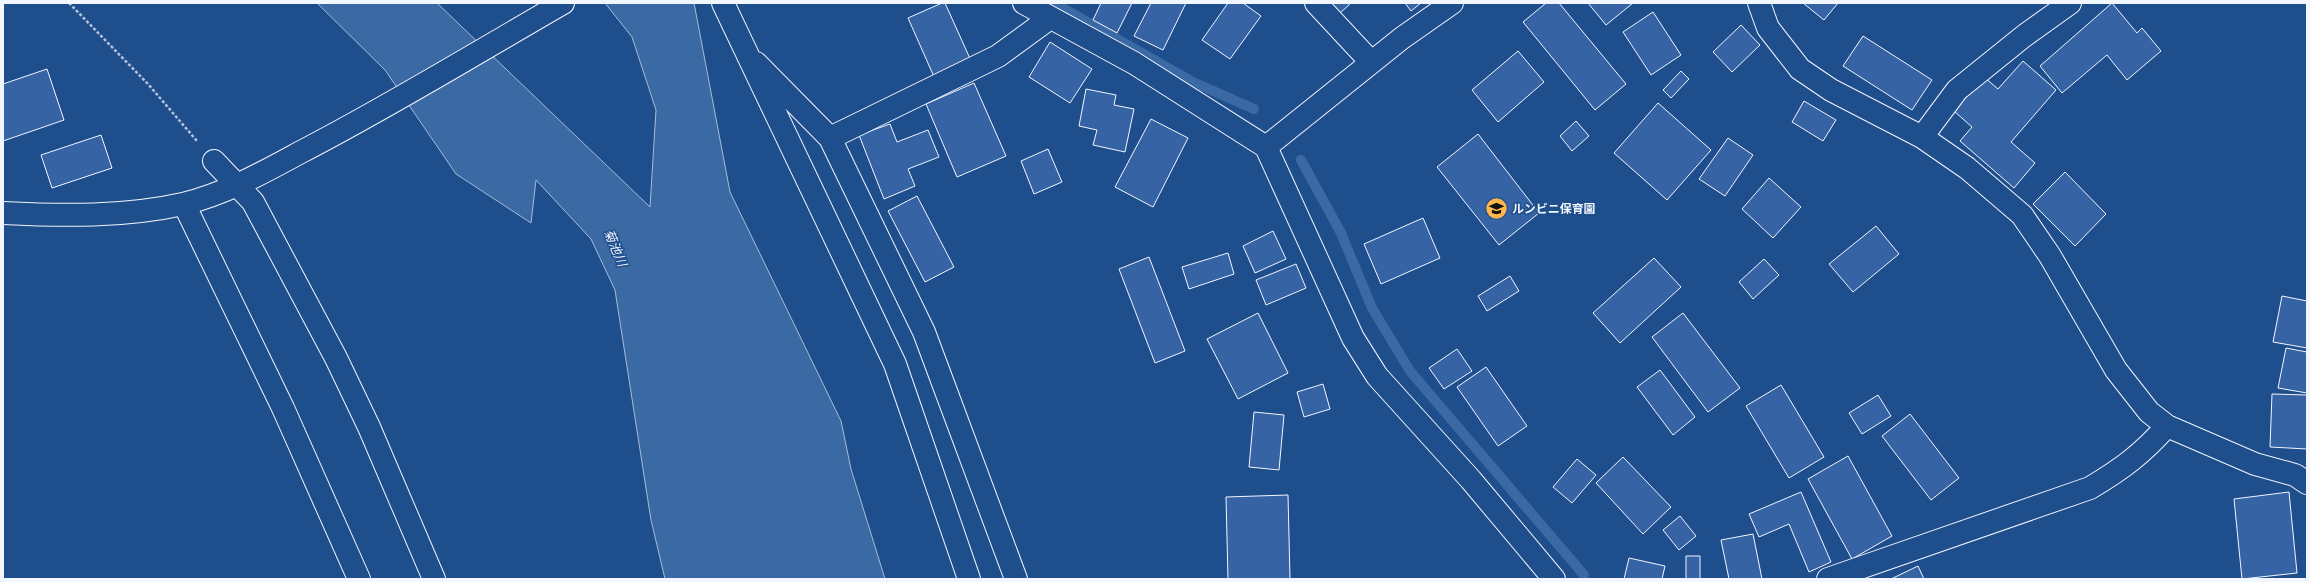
<svg xmlns="http://www.w3.org/2000/svg" width="2310" height="582" viewBox="0 0 2310 582" font-family="'Sofia Sans Condensed','Noto Sans JP',sans-serif">
<style>
.water{fill:#3b69a3;stroke:#a8bbd7}
.lines{fill:none;stroke-linecap:round;stroke-linejoin:round}
.stream{stroke:#3b69a3;stroke-width:10}
.building{fill:#3563a3;stroke:#f2f6ff}
.minor-casing{stroke:#f2f6ff;stroke-width:24}
.path{stroke:#b3c4dc;stroke-width:2.5;stroke-dasharray:3 2;stroke-linecap:butt}
.minor{stroke:#1f4e8c;stroke-width:22}
.labels{text-anchor:middle;dominant-baseline:central;stroke-width:3;stroke-linejoin:round;paint-order:stroke}
.poi-label{font-size:12px;font-weight:bold;fill:#f2f6ff;stroke:#1f4e8c;text-anchor:start}
.water-label{font-size:13px;font-style:italic;fill:#f2f6ff;stroke:#1f4e8c}
</style>
<rect width="100%" height="100%" fill="#1f4e8c"/>
<!-- water -->
<path class="water" d="M317,3H437L650,207L656,110L632,37L605,3H694L730,192L841,421L851,469L885,579H665L651,520L615,290L591,239L536,180L531,223L456,174L385,70Z"/>
<g class="lines">
<!-- stream -->
<path class="stream" d="M1054,3L1193,82L1254,109
M1301,160L1341,233L1372,308L1410,371L1584,575"/>
</g>
<!-- building -->
<path class="building" d="M942,3H945L972,63L935,79L908,18Z
M1101,3H1132L1117,33L1093,20Z
M1151,3H1186L1163,50L1134,36Z
M1228,3H1243L1261,16L1230,59L1202,40Z
M1328,3H1351L1339,14Z
M1405,3H1421L1411,11Z
M1546,3H1559L1626,84L1595,110L1523,22Z
M1588,3H1633L1606,25Z
M1803,3H1838L1824,20Z
M2112,3L2137,33L2142,28L2161,51L2127,80L2107,55L2062,93L2040,66Z
M1653,12L1681,55L1651,75L1623,32Z
M1741,25L1760,45L1732,72L1713,52Z
M1863,36L1932,80L1912,110L1843,66Z
M1050,42L1092,69L1070,103L1029,77Z
M1518,51L1544,82L1498,122L1472,90Z
M2023,61L2056,90L2011,142L2035,163L2014,188L1960,141L1972,127L1954,111L1984,77L1998,89Z
M47,69L64,120L3,141V84Z
M1681,71L1689,79L1671,98L1663,90Z
M974,83L1006,156L957,177L926,104Z
M1086,89L1116,95L1114,105L1134,109L1125,152L1093,145L1097,130L1079,126Z
M1804,101L1836,120L1823,141L1792,122Z
M1658,103L1711,150L1667,200L1614,153Z
M1151,119L1188,138L1153,207L1115,187Z
M1576,121L1589,136L1572,151L1560,136Z
M890,124L897,142L928,130L939,157L908,169L915,186L884,199L859,135Z
M1478,134L1539,213L1499,245L1437,167Z
M101,135L112,168L52,188L41,155Z
M1728,138L1753,155L1725,196L1699,179Z
M1048,149L1062,182L1034,194L1021,161Z
M2065,172L2106,214L2075,246L2033,204Z
M1769,178L1801,207L1773,238L1742,209Z
M917,196L954,267L925,282L888,211Z
M1423,218L1440,258L1381,284L1364,244Z
M1876,226L1899,254L1853,292L1829,264Z
M1273,231L1286,259L1255,273L1243,246Z
M1228,253L1234,274L1189,289L1182,267Z
M1149,257L1185,351L1155,363L1119,269Z
M1654,258L1681,287L1620,343L1593,313Z
M1764,259L1779,275L1753,299L1739,282Z
M1296,264L1306,288L1266,305L1256,280Z
M1510,276L1519,291L1487,311L1478,296Z
M2282,296L2307,301V348L2273,342Z
M1258,313L1288,373L1238,399L1207,339Z
M1683,313L1740,388L1708,412L1652,337Z
M2286,348L2307,352V393L2278,388Z
M1457,349L1472,371L1444,389L1429,368Z
M1486,367L1527,426L1498,446L1457,387Z
M1660,370L1695,417L1673,435L1637,387Z
M1323,384L1330,409L1304,417L1297,392Z
M1781,385L1824,457L1789,478L1746,406Z
M2272,394L2307,395V449L2270,447Z
M1878,395L1891,416L1862,434L1849,413Z
M1254,412L1284,415L1279,470L1249,467Z
M1910,414L1959,478L1931,500L1882,436Z
M1848,456L1892,536L1852,559L1808,479Z
M1623,457L1671,507L1643,534L1596,483Z
M1577,459L1596,475L1572,503L1553,487Z
M1801,492L1831,562L1809,572L1789,524L1759,537L1749,514Z
M2289,492L2297,573L2242,579L2234,499Z
M1288,495L1290,579H1228L1226,497Z
M1680,516L1696,536L1679,550L1663,530Z
M1753,534L1762,579H1729L1721,540Z
M1686,556H1700V579H1686Z
M1629,558L1665,566L1662,579H1624Z
M1918,566L1924,579H1891Z"/>
<g class="lines">
<defs>
<path id="minor" d="M723,3L895,364L969,579
M1024,3L1134,63L1266,147L1353,338L1377,376L1471,480L1554,579
M1316,3L1371,62
M1759,3L1768,28L1800,69L1831,90L1922,137L1967,168L2022,215L2050,256L2116,370L2149,412L2167,426L2255,464L2295,475L2307,483
M756,63L830,138L998,56L1050,18
M1922,137L1957,90L2024,36L2070,3
M830,138L924,332L1016,579
M1266,147L1402,38L1452,3
M214,161L253,202L336,358L369,427L434,579
M184,204L283,408L359,579
M3,213C63,216 125,217 183,204C225,194 264,172 301,152C390,106 476,53 563,3
M1828,579L2090,488C2122,469 2142,454 2167,426"/>
</defs>
<!-- minor casing -->
<use href="#minor" class="minor-casing"/>
<!-- path -->
<path class="path" d="M69,3L148,84L197,141"/>
<!-- minor -->
<use href="#minor" class="minor"/>
</g>
<!-- icons -->
<defs>
<symbol id="school-disc" viewBox="-11 -11 22 22"><circle r="9.5" fill="#ffb74d" stroke="#1f4e8c"/><path d="M0-5L7-2L0 1L-7-2ZM-4 1L0 2.5L4 1V4Q0 6-4 4Z" fill="#111"/></symbol>
</defs>
<g fill-rule="evenodd">
<use href="#school-disc" x="1484" y="196" width="25" height="25"/>
</g>
<g class="labels">
<!-- poi labels -->
<g class="poi-label">
<text x="1512" y="209">ルンビニ保育園</text>
</g>
<!-- water labels -->
<g class="water-label">
<text transform="translate(615 248) rotate(67)">菊池川</text>
</g>
</g>
<!-- border -->
<rect width="2310" height="582" fill="none" stroke="#f2f6ff" stroke-width="8"/>
</svg>
